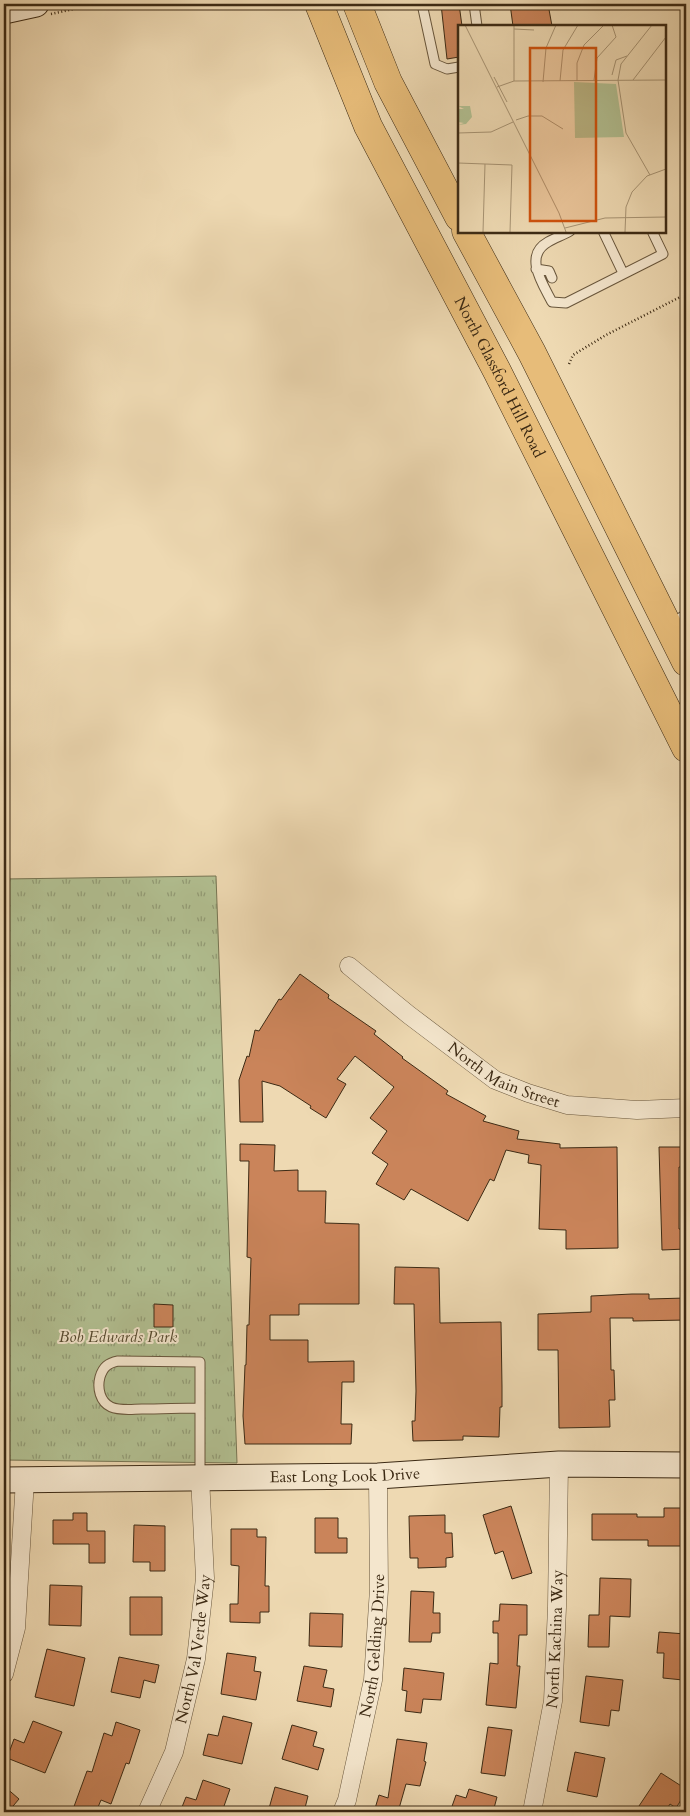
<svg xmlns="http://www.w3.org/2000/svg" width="690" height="1816" viewBox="0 0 690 1816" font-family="Cardo,serif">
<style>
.park{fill:url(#park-tufts);stroke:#777553}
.building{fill:#ca845a;stroke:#3c2a14}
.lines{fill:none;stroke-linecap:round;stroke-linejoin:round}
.lane-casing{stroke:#68563c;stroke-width:11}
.street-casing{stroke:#68563c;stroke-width:19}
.secondary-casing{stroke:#3c2a14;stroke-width:27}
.primary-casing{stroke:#3c2a14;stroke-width:29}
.path{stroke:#3c2a14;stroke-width:2.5;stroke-dasharray:1 2.5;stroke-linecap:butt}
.lane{stroke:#f4e6cd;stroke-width:9}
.street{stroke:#f4e6cd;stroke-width:18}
.secondary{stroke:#f4e6cd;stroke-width:25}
.primary{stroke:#e7bc79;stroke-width:28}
.labels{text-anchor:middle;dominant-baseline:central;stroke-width:4;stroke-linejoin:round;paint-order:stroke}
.street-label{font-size:16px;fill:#3c2a14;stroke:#f4e6cd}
.park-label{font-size:16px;font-style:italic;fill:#54482d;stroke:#f4e6cd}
.inset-road{fill:none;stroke:#a79373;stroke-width:1}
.view{fill:#ce520d;fill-opacity:0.15;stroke:#ce520d;stroke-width:2.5}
.inset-edge{fill:none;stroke:#3c2a14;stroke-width:2.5}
</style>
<defs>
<pattern id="park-tufts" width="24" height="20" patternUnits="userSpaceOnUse" patternTransform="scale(1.25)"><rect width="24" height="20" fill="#b2c092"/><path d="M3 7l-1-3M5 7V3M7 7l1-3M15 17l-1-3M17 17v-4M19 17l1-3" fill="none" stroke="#929c76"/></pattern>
</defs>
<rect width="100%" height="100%" fill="#eed9b2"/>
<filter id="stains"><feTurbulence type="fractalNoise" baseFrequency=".004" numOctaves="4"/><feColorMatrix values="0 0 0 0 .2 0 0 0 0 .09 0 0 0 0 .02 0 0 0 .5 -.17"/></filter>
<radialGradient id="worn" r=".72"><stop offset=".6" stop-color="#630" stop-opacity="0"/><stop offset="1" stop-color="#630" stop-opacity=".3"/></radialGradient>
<!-- park -->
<path class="park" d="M216,876L237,1463L4,1460V879Z"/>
<!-- building -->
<path class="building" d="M441,4H459L462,26H459V57L447,59Z
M510,4H548L552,26H513Z
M300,974L329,995L328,998L376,1031L374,1034L403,1057L402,1058L448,1091L446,1094L486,1116L483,1121L519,1131L517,1139L560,1144V1148L617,1147L618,1248L566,1249V1230L539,1229L541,1165L528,1163L529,1155L506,1150L494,1181L490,1179L468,1221L411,1189L404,1200L376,1184L388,1164L372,1153L387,1131L370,1118L394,1087L355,1056L337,1079L346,1084L326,1118L310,1108L311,1106L280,1086L262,1081L263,1122H240L239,1080L247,1056L249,1057L255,1030L259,1031L279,999L281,1000Z
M240,1144L275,1145L274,1171L298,1170V1191H326L325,1223L359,1224V1304H299V1315H270V1340H308V1362L354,1361V1382H342L341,1424H352L351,1444H245L243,1416L245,1365H246L247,1325H249L251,1258L247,1257L249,1161H240Z
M659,1147H686V1167H679V1229H686V1249L662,1250Z
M395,1267L439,1268L440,1323L501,1322L502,1387V1407H500L499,1437L463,1436V1440L413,1441L412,1421H415L416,1391L414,1304H394Z
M632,1294H649V1299L686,1298V1320L633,1321V1318H610L611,1370H614L615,1400H609L610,1427L559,1428L558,1350H538V1314L591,1312V1296Z
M154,1304L173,1305V1327H154Z
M511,1506L532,1573L512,1579L503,1551L495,1554L483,1515Z
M664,1508H682V1518H686V1546H648V1540H592V1514H637V1517H664Z
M73,1513H87V1531H105V1563H89V1544H53V1520H73Z
M445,1515V1533H452L453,1557L446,1558V1567L418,1568V1558H410L409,1516Z
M315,1518H338V1538H347V1553H315Z
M134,1525L165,1526V1571H150V1562H133Z
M231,1529H257V1537H266L265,1586H269V1612H260V1623L230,1622V1604H238L239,1566L231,1565Z
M600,1578L631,1579L630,1617L610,1616L609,1647H588L589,1615H599Z
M50,1585L82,1586L81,1626L49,1625Z
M411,1591L434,1592L433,1613H440V1633H432L431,1642H409Z
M130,1597H162V1635H130Z
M500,1604L527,1605V1635H519L517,1666H520L516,1708L486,1705L490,1663L498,1664V1633H493V1621H499Z
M310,1613L343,1614L342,1647L309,1646Z
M659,1632L686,1634L683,1680L663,1678L664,1653H657Z
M47,1649L85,1658L74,1706L35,1697Z
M227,1653L256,1657L254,1671L261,1672L256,1700L221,1694Z
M119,1657L159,1665L155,1683L144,1680L140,1698L111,1692Z
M304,1666L327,1670L323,1687L334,1689L331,1707L297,1701Z
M404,1668L444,1673L441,1700L423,1699L421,1713L405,1711L407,1691L402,1690Z
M586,1676L623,1680L619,1711L611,1710L609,1726L580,1722Z
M223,1716L252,1723L242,1764L203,1755L208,1734L218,1736Z
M33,1721L62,1732L45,1773L7,1758L14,1739L24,1743Z
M116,1722L140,1730L129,1764L126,1763L111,1804L101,1800L96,1812H72L87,1771L92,1772L104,1733L112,1736Z
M292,1725L317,1732L313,1746L324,1749L318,1770L282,1759Z
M488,1727L512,1730L505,1776L481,1773Z
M397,1739L427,1743L424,1761L426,1762L420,1786L406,1784L398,1812H374L379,1795L388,1798Z
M575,1752L605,1758L597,1797L567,1791Z
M661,1773L686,1789V1792L676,1808L670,1804L665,1812H650L639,1806Z
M203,1780L230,1789L223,1809L225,1810L224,1812H180L186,1797L196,1800Z
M4,1786L19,1799L8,1812H4Z
M275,1787L308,1796L304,1812H268Z
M469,1789L497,1797L493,1812H450L456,1795L466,1798Z"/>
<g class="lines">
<defs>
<path id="lane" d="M422,4L435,64L447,69L459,67
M474,4L477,26
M570,231C563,235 555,238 548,242C523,256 543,284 552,302L566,303L663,254L652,231
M603,231L623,273
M536,269L549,271L552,278
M670,625L686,614
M200,1408C181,1408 161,1409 142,1409C133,1409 120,1411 111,1407C100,1402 97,1388 100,1377C103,1367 108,1363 118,1361L200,1362V1477"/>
<g id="street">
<path id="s1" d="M349,966L409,1015L495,1080L528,1093L567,1105L637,1110L686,1108"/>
<path d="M4,1674L16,1628L25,1480"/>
<path id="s2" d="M147,1812L174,1752L196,1659L205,1578L200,1477"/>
<path id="s3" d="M342,1812L347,1800L373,1680L379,1589L378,1476"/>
<path id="s4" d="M532,1812L553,1701L557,1607L559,1464"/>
</g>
<g id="secondary">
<path d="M4,11L36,4"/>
<path id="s5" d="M4,1480L378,1476L559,1464L686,1465"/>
</g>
<g id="primary">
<path id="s6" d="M319,4L368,126L497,371L686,748"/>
<path d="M357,4L388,82L459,217"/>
<path d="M466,231L532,353L686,662"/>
</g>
</defs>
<!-- lane casing -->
<use href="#lane" class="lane-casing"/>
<!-- street casing -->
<use href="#street" class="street-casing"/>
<!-- secondary casing -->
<use href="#secondary" class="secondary-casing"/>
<!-- primary casing -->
<use href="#primary" class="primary-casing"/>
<!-- path -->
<path class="path" d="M51,14L96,4
M569,364L573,355L606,335L686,294"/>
<!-- lane -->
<use href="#lane" class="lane"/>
<!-- street -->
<use href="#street" class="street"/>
<!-- secondary -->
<use href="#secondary" class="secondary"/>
<!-- primary -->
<use href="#primary" class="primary"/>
</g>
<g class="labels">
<!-- street labels -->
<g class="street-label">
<text stroke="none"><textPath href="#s6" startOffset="415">North Glassford Hill Road</textPath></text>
<text stroke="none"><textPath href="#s1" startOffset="191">North Main Street</textPath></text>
<text stroke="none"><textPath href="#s5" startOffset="341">East Long Look Drive</textPath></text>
<text stroke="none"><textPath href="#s4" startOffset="175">North Kachina Way</textPath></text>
<text stroke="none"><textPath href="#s3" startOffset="170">North Gelding Drive</textPath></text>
<text stroke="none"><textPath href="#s2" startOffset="171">North Val Verde Way</textPath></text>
</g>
<!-- park labels -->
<g class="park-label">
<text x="118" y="1337">Bob Edwards Park</text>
</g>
</g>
<!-- overview -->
<g transform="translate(458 25)">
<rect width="208" height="208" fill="#eed9b2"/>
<path d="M0,81H12L14,92L8,99L0,100L6,98L0,97V84H6Z" fill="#b2c092"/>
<path d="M116,57L158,59L166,112L117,113Z" fill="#b2c092"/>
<path class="inset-road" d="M7,0L101,188L108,207M56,0V56M56,4L76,5M154,50L158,35L169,31M36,52L49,77M136,55L139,33L158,12L154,0M175,55L208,12M102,56L105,25L120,0M119,56V38L126,20L146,0M85,57L88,23L98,0M39,62L56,56L208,55M58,95L70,91H84L105,104M0,108L33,107L55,97M0,138L54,140L52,207M192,150L168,108L160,55L163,39L194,0M107,203L147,193L208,192M25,207L27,139M167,207L168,182L174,167L189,151L208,144"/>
<path class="view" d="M72,23H138V196H72Z"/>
<rect width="208" height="208" class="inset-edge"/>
</g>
<!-- margin -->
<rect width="690" height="1816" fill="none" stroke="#eed9b2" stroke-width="20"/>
<rect x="5" y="5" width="680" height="1806" fill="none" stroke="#3c2a14" stroke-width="2.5"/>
<rect x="10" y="10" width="670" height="1796" fill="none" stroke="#3c2a14"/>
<rect width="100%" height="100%" filter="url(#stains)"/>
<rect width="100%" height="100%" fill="url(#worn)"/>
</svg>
